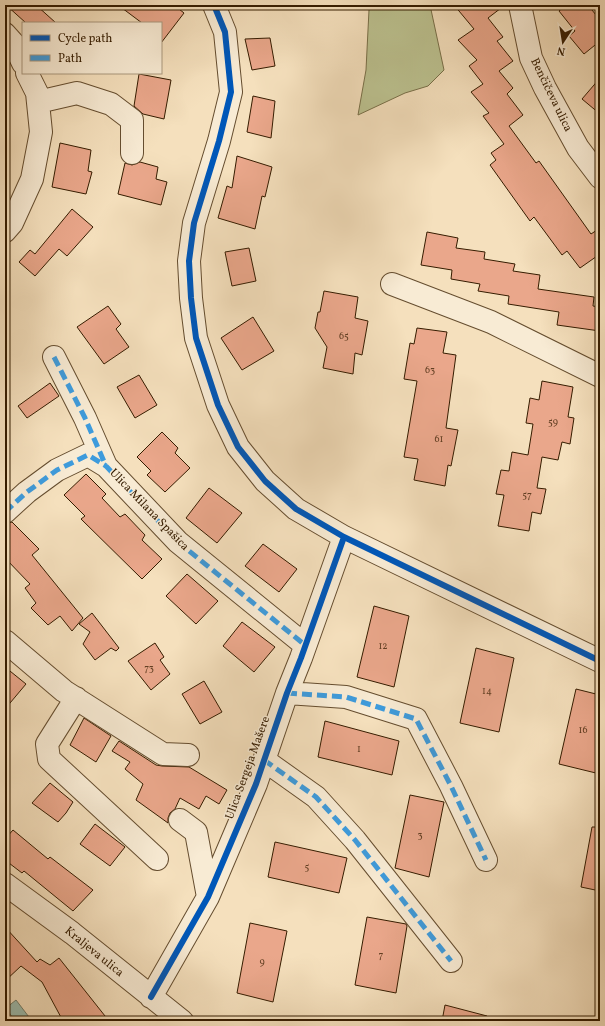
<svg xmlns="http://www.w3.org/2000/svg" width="605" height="1026" viewBox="0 0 605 1026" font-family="Vollkorn,serif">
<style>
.green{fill:#bcc290;stroke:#786f48}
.water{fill:#9cbdaf;stroke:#737d69}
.building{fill:#eaa78b;stroke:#351c00}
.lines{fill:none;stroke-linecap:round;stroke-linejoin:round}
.minor-casing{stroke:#654d2f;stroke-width:24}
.minor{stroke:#f8ebd4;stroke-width:22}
.quiet{stroke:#3e9bdc;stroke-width:5;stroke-dasharray:10 5;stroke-linecap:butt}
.cycleway-casing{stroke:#f8ebd4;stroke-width:8}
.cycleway{stroke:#0057b8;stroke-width:6}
.labels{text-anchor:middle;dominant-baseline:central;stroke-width:3;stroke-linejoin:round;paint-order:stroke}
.number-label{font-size:10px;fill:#623f23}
.street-label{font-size:12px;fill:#351c00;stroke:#f8ebd4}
</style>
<rect width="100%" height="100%" fill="#f5e0bd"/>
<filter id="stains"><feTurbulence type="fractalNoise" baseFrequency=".005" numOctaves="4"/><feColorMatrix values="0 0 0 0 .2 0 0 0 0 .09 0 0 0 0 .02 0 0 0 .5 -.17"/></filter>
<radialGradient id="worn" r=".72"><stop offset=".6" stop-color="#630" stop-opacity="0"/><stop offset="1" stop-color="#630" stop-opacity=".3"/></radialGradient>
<!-- green -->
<path class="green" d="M366,5H430L444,70L428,86L405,93L358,115L366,70L369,10Z"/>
<!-- water -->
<path class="water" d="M16,1000L32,1021H15L6,1008Z"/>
<!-- building -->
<path class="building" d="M6,5H36L56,23H26Z
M118,5H174L184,13L161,43V23H142Z
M454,5H505L488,18L503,37L497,41L513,61L499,71L513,88L507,94L523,115L509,126L536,163L539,161L591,234L600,228V254L580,268L567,251L562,255L534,217L530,221L490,165L496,160L491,153L504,144L483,116L489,113L471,92L483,84L469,66L477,60L458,40L474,29Z
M566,5H588L600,20V41L584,54L569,36L575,31L559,11Z
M270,38L275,66L252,70L245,39Z
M139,74L171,80L164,119L143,114L134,106Z
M600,78V114L582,99Z
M253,96L275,101L271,138L247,132Z
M60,143L91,150L88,171L92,172L86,194L52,187Z
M237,156L272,167L265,197L262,196L255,229L218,218L227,186L232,188Z
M140,162L158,167L156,179L167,182L161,205L118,194L125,163L132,165Z
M72,209L93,227L67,256L59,249L35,276L19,262L30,250L35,254Z
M427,232L458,238L456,248L485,252L484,259L515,264L513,271L540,275L538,289L594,297L593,306L600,307V331L557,325L559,312L508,304L509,296L478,291L480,284L451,279L452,270L421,265Z
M249,248L256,281L232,286L225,252Z
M324,291L358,297L355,318L368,321L362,355L355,353L353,374L323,368L327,347L315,328L318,312H320Z
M108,306L121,324L116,329L129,347L104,364L77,327Z
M253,317L274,351L242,370L221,338Z
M417,328L447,332L443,353L456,355L446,428L458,430L451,466L448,465L445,486L414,480L418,459L404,457L417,381L404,379L410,343L414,344Z
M139,375L157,405L135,418L117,387Z
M542,381L573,387L568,417L574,418L570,444L562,442L558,460L542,457L537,488L546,489L541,514L532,512L529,531L498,526L504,495L496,494L501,470L509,471L512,452L528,455L533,424L526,423L530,398L539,400Z
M50,383L59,396L27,418L18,406Z
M162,432L178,448L175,453L190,468L165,492L147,475L151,471L137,457Z
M86,474L106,494L102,498L120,517L125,514L145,535L142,540L162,559L142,579L81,519L85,516L64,495Z
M209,488L242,513L217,543L186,518Z
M12,522L39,549L32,555L83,618L72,631L60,616L48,625L31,608L36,603L25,588L30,584L5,558V524Z
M263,544L297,569L279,592L245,566Z
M187,574L218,601L196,624L166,596Z
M374,606L409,616L394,687L357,677Z
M92,613L119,648L116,651L111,648L95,660L83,644L90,632L79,624Z
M242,622L275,647L254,672L223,646Z
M155,643L164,657L160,660L170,674L151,690L128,661Z
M476,648L514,658L499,732L460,723Z
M5,667L26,684L5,709Z
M204,681L222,712L200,724L182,694Z
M576,689L600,695V774L559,764Z
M84,718L111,736L96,762L70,745Z
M325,721L399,741L392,775L318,757Z
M119,741L156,765L162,766L189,767L227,790L219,804L206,796L199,809L180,798L175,809L170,813L168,818V823L136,800L143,784L125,769L130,762L112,751Z
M50,783L73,802L66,813L58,822L32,803Z
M410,795L444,802L429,877L395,868Z
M95,824L125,847L110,866L80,844Z
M592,827H600V891L581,887Z
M13,830L48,859L50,857L93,890L73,911L24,871L22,873L5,860V839Z
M275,842L347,858L339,893L268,877Z
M367,917L406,924L407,926L396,993L355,985Z
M250,923L287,931L273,1002L237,993Z
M5,927L37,962L40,959L50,965L59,958L109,1021H63L42,982L21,966L5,981Z
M445,1005L487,1016L486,1021H442Z"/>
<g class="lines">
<defs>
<path id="minor" d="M214,5L225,32L231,92L219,141L194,223L189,261L191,298L196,338L218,405L238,447L265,481L296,509L344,537L600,661
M520,5L531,58L545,88L578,148L600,177
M5,34L14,44L23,63
M38,102L77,93L111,104L132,120V153
M5,231L12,223L32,179L41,132L37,93L27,73
M392,284L491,322L600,376
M54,357L85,418L106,466L178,542L305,645
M5,512L27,492L57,470L88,455L106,466
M5,641L64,691L163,754L188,755
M287,693L346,697L416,719L451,786L486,860
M76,698L47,744L49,759L157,859
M264,760L316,797L355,840L451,961
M180,820L196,832L208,897
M5,884L72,933L182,1021
M151,997L208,897L256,784L287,693L301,658L344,537"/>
</defs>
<!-- minor casing -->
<use href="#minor" class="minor-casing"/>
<!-- minor -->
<use href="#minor" class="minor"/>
<!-- quiet -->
<path class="quiet" d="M54,357L85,418L106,466L178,542L305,645
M5,512L27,492L57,470L88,455L106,466
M287,693L346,697L416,719L451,786L486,860
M264,760L316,797L355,840L451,961"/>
<defs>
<path id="cycleway" d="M214,5L225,32L231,92L219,141L194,223L189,261L191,298L196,338L218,405L238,447L265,481L296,509L344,537L600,661
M151,997L208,897L256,784L287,693L301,658L344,537"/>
</defs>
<!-- cycleway casing -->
<use href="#cycleway" class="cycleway-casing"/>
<!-- cycleway -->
<use href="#cycleway" class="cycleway"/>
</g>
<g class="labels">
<!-- number labels -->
<g class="number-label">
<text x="344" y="336">65</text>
<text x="430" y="370">63</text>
<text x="553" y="422">59</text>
<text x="439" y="439">61</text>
<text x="527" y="495">57</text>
<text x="383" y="646">12</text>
<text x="149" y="668">73</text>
<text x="487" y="691">14</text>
<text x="583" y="730">16</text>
<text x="359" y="749">1</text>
<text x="420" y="835">3</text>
<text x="307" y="867">5</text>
<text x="381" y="955">7</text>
<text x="262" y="962">9</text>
</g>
<!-- street labels -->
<g class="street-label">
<text transform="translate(551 95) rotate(64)">Benčičeva ulica</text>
<text transform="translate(149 510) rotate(46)">Ulica Milana Spašica</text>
<text transform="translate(248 768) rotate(-70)">Ulica Sergeja Mašere</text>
<text transform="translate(94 952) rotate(39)">Kraljeva ulica</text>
</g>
</g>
<!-- margin -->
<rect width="605" height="1026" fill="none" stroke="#f5e0bd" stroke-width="20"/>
<rect x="6" y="6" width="593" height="1014" fill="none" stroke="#351c00" stroke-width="2"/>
<rect x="10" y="10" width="585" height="1006" fill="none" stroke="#351c00"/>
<!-- legend -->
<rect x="22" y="22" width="140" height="52" fill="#f8ebd4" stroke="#aa987f"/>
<rect x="30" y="35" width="20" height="6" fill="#0057b8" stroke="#aa987f"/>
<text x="58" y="42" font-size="12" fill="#351c00">Cycle path</text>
<rect x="30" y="55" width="20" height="6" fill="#3e9bdc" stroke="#aa987f"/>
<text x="58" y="62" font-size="12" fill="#351c00">Path</text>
<!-- north arrow -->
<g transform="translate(563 42) rotate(192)" stroke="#f8ebd4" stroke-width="3" paint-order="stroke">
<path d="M0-3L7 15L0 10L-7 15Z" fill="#351c00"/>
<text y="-6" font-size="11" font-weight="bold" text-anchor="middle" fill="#351c00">N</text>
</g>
<rect width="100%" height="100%" filter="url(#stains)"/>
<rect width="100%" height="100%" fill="url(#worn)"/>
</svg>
